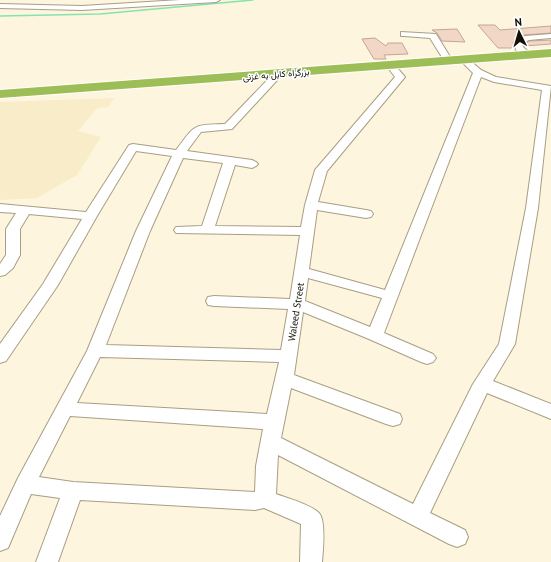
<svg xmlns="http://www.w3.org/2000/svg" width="551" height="562" viewBox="0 0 551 562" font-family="'PT Sans',Vazirmatn,sans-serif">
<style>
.built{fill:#f9ecc8}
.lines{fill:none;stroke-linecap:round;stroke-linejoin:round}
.stream{stroke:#83e4b0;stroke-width:1.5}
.building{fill:#f3d7c6;stroke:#c1a796}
.minor-casing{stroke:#a89e84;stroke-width:2}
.highway-casing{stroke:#fff;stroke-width:2}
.minor{fill:#fff;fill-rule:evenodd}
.highway{fill:#9dbe57;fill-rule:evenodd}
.labels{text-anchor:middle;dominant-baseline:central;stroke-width:3;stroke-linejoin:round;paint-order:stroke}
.far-street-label{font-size:9px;fill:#141007;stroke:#fff}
.street-label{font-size:10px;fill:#141007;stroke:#fff}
</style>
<rect width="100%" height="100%" fill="#fdf5de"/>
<!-- built -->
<path class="built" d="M114,98L108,107L97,108L78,131L101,137L77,175L37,198L0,200V102Z"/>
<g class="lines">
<!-- stream -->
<path class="stream" d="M0,16L100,14L253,0"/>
</g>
<!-- building -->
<path class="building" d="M478,25H495L500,30L551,26V33L524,35L517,38L513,42L514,48H498Z
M457,29L465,42L442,41L437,33L432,30Z
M375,38L386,46L388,43H402L408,54L384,55L386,59H374L362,39Z
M551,40V44L524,46V44L529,41Z"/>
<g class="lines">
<defs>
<path id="minor" d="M180,0H220L216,2L82,10L0,8V4L82,6Z
M401,32L436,34L452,60L451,62H445L430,38L404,36H401Z
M551,34V38L529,40L522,43L523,47L531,54L530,56H524L516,50L514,43L518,39L525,36Z
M463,56L466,57L481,70L496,77L551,86L538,208L515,344L493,381L551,404V419L487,393L430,513L465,530L468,537L465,544L457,547L449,544L278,455L276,494C287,498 310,504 319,513C326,520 323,551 322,562H300L301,524L264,508L255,510L80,500L58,562H36L60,498L31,494L8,548L0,551V516L18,478L87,351L136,231L172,156L136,151L97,216L58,285L6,361L0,363V344L43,284L82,219L29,214L20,229V255L13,268L5,275L0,276V264L6,255V229L16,213L0,212V204L86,212L129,145L133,144L176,150C196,124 192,125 225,124L275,72H281L283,74L281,76L232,129L201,132L187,151L252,160L256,162L258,164L256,166L252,168L235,165L215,226L301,227L305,205L315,170L395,77L386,65L390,62L393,63L405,77L327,171L318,202L366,210L371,211L373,214L371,217L366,218L317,210L309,269L385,290L473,73L459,59ZM481,77L494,82L542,90L526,208L499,344L473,384L413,504L281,438L291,388L386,424L393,426L400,424L402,419L400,414L294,375L303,312L369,339L421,362L427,364L433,362L436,358L433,354L384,333ZM183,158L223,163L202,226L176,227L174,230L176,233L300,235L290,299L214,296L208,297L206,301L208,305L214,306L288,309L281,350L106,345L150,231ZM308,278L382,298L370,327L305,301ZM100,357L279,362L267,414L77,403ZM70,416L263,429L256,466L255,492L73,482L39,477Z"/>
<path id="highway" d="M551,49V57L0,98V90Z"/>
</defs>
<!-- minor casing -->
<use href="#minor" class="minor-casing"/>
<!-- highway casing -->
<use href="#highway" class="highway-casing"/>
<!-- minor -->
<use href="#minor" class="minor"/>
<!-- highway -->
<use href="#highway" class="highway"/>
</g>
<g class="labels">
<!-- far-street labels -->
<g class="far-street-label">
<text transform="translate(276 74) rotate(-5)">بزرگراه کابل به غزنی</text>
</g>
<!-- street labels -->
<g class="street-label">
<text transform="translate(296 312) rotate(-81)">Waleed Street</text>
</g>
</g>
<!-- north arrow -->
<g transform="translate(519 32) rotate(355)" stroke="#ffffff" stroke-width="3" paint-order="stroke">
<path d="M0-3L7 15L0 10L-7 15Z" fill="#141007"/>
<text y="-6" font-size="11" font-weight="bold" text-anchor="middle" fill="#141007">N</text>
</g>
</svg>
